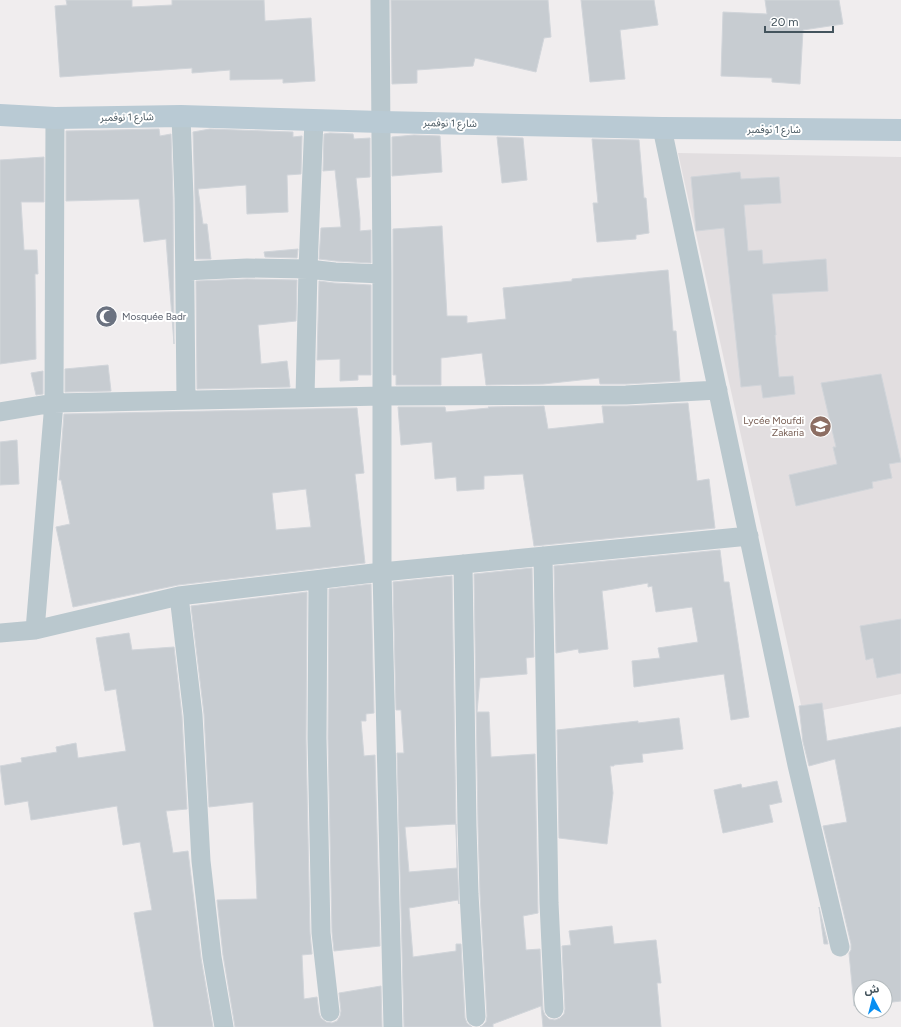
<svg xmlns="http://www.w3.org/2000/svg" width="901" height="1027" viewBox="0 0 901 1027" font-family="Figtree,'Noto Sans Arabic',sans-serif">
<style>
.education{fill:#e2dee0}
.building{fill:#c7ccd1;stroke:#d1d5da;fill-rule:evenodd}
.lines{fill:none;stroke-linecap:round;stroke-linejoin:round}
.minor{stroke:#bac8ce;stroke-width:19}
.secondary{stroke:#b9cad4;stroke-width:22}
.labels{text-anchor:middle;dominant-baseline:central;stroke-width:4;stroke-linejoin:round;paint-order:stroke}
.street-label{font-size:10px;fill:#44545d;stroke:#fff}
.worship-label{font-size:10px;fill:#5b616d;stroke:#fff;text-anchor:start}
.education-label{font-size:10px;fill:#785e54;stroke:#fff;text-anchor:end}
</style>
<rect width="100%" height="100%" fill="#f0edee"/>
<!-- education -->
<path class="education" d="M678,153L901,157V694L803,714Z"/>
<!-- building -->
<path class="building" d="M66,0H132V7L172,5V0H264L265,21L311,18L315,81L283,83V79L230,80V70L192,73V68L60,77L55,6L67,5Z
M391,0H548L551,37L544,38L536,72L475,58L473,66L417,70V83L392,84Z
M581,0H654L658,25L620,30L625,79L590,82Z
M765,0H839L843,24L803,30L800,84L772,82V78L721,76L723,12L767,14Z
M159,129L160,136L171,134L173,198L174,344L166,239L144,242L139,199L66,201V131Z
M210,129L293,132V137L302,136L301,174L287,175L288,212L247,214L246,185L198,189L203,224H207L211,259H196L195,198L193,132Z
M330,133L353,134L354,139L370,138V177L356,178L360,219V231L371,230V263L336,261L319,259L321,228L341,227L335,170L323,171L324,134Z
M414,135L440,136L442,172L392,176V137Z
M497,137L523,138L527,180L502,183Z
M592,139L639,140L644,198H646L649,233L636,235V239L597,242L593,203H598Z
M44,157V202H21L24,250H37L38,274H35L36,359L0,364V160Z
M740,172L741,179L779,177L781,203L744,205L748,251L762,250L763,264L826,259L828,291L772,294L776,335H775L779,377L793,376L795,394L763,398L761,385L741,387L724,228L696,231L691,177Z
M442,226L447,316H467V323L506,319L503,288L572,281V279L668,270L673,331H676L680,381L626,384H600L599,378L543,384L486,385L482,353L441,358V385H396V375H393V229Z
M298,249L297,258L265,257L264,252Z
M247,279L297,280L296,321L258,325L261,364L287,361L290,387L197,389L196,281Z
M319,281L334,283L371,285V375H358V380L340,381V359L317,360Z
M108,365L111,391L65,392V369Z
M43,371V394L36,395L31,373Z
M881,374L901,462L889,464L892,478L872,482L873,488L796,506L789,475L837,464L833,447H836L821,383Z
M688,403L697,481L709,479L715,528L534,546L523,474L484,476V489L457,491L456,477L435,479L432,442L401,445L398,407H445L446,412L489,408L488,407L544,406L548,429L604,423L602,406H627Z
M357,408L364,473L355,474L365,563L178,585L73,607L56,527L70,524L61,480H59L64,414ZM306,489L311,527L276,530L272,493Z
M17,440L19,484L0,485V442Z
M720,550L724,582H729L749,717L731,720L724,674L634,687L632,661L660,658L658,648L698,642L692,607L656,612L652,586L648,587V583L602,591L608,649L579,653L578,649L556,653L554,566Z
M532,568L534,657L526,658L527,674L480,678L477,712H489L491,757L535,754L538,913L523,916L526,950L540,949L543,1010L545,1015L549,1019L555,1020L560,1018L564,1014L565,1009L562,946L571,945L569,931L612,926L614,944L656,940L661,983H657L661,1027H543L541,1006L493,1024V1027H480L482,1026L486,1022L487,1016L480,894L478,826L474,574Z
M452,576L456,826L459,904L458,900L409,908L413,957L456,951V944H461L465,1018L467,1023L472,1027H404L397,753H404L401,710H396L393,582ZM456,824L457,868L409,872L405,827Z
M371,584L374,713L366,714V721H361L364,756L375,755L380,946L334,951L332,932L328,738L329,589Z
M307,592L306,738L310,933L312,954L302,955L304,999L317,997L319,1013L321,1018L326,1022L332,1023L337,1021L340,1016L341,1011L339,993L381,986L382,1027H235L223,955L217,900L257,899L253,802L209,807L204,714L191,606Z
M901,619V673L877,678L873,658L866,660L860,626Z
M129,633L132,650L174,647L182,716L187,809L166,811L173,853L188,851L201,958L213,1027H154L134,913L152,910L140,842L123,845L117,806L31,820L28,801L5,805L0,766L22,762L21,758L57,752L56,747L76,743L78,758L126,751L116,689L105,691L96,638Z
M822,703L827,741L901,727V1001L885,1003V987H861V1005L854,1006L849,953L851,950V944L823,826L847,822L835,759L809,766L803,742L799,706Z
M679,718L683,749L642,754L643,762L614,765V766H610L613,793L607,844L559,838L557,730L638,721V723Z
M777,781L782,802L769,805L773,822L723,833L714,790L741,784L742,788Z
M819,907L828,944H824Z"/>
<g class="lines">
<!-- minor -->
<path class="minor" d="M380,0L382,274V572L393,1027
M181,116L184,198L186,400
M662,128L797,765L840,947
M185,271L247,268L308,269L335,272L382,274
M305,397L308,269L314,120
M0,412L54,403L382,396L626,395L718,390
M543,556L549,903L554,1009
M463,564L467,826L469,894L476,1017
M318,580L317,738L321,933L330,1012
M179,596L193,715L201,861L212,957L224,1027
M35,630L54,403L55,118
M0,633L35,630L179,596L382,572L749,536"/>
<!-- secondary -->
<path class="secondary" d="M0,115L55,118L181,116L381,122L662,128L901,130"/>
</g>
<!-- icons -->
<defs>
<symbol id="mosque-disc" viewBox="-11 -11 22 22"><circle r="9.5" fill="#6b7280" stroke="#fff"/><path d="M3.5-4.9A6 6 0 1 0 3.5 4.9A5 5 0 1 1 3.5-4.9Z" fill="#fff"/></symbol>
<symbol id="school-disc" viewBox="-11 -11 22 22"><circle r="9.5" fill="#8d6e63" stroke="#fff"/><path d="M0-5L7-2L0 1L-7-2ZM-4 1L0 2.5L4 1V4Q0 6-4 4Z" fill="#fff"/></symbol>
</defs>
<g fill-rule="evenodd">
<use href="#mosque-disc" x="94" y="304" width="25" height="25"/>
<use href="#school-disc" x="808" y="414" width="25" height="25"/>
</g>
<g class="labels">
<!-- street labels -->
<g class="street-label">
<text transform="translate(127 117) rotate(-1)">شارع 1 نوفمبر</text>
<text transform="translate(450 123) rotate(1)">شارع 1 نوفمبر</text>
<text x="774" y="129">شارع 1 نوفمبر</text>
</g>
<!-- worship labels -->
<g class="worship-label">
<text x="122" y="316">Mosquée Badr</text>
</g>
<!-- education labels -->
<g class="education-label">
<text x="804" y="420">Lycée Moufdi<tspan x="804" dy="12">Zakaria</tspan></text>
</g>
</g>
<!-- north arrow -->
<g transform="translate(873 999) rotate(353)"><circle r="19" fill="#ffffff" stroke="#b4bbbe"/>
<path d="M0-3L7 15L0 10L-7 15Z" fill="#068ef2"/>
<text y="-6" font-size="11" font-weight="bold" text-anchor="middle" fill="#44545d">ش</text>
</g>
<!-- scale -->
<path d="M765 26v6h68v-6" fill="none" stroke="#44545d" stroke-width="2"/>
<text x="771" y="26" font-size="12" fill="#44545d" stroke="#ffffff" stroke-width="3" paint-order="stroke">20 m</text>
</svg>
